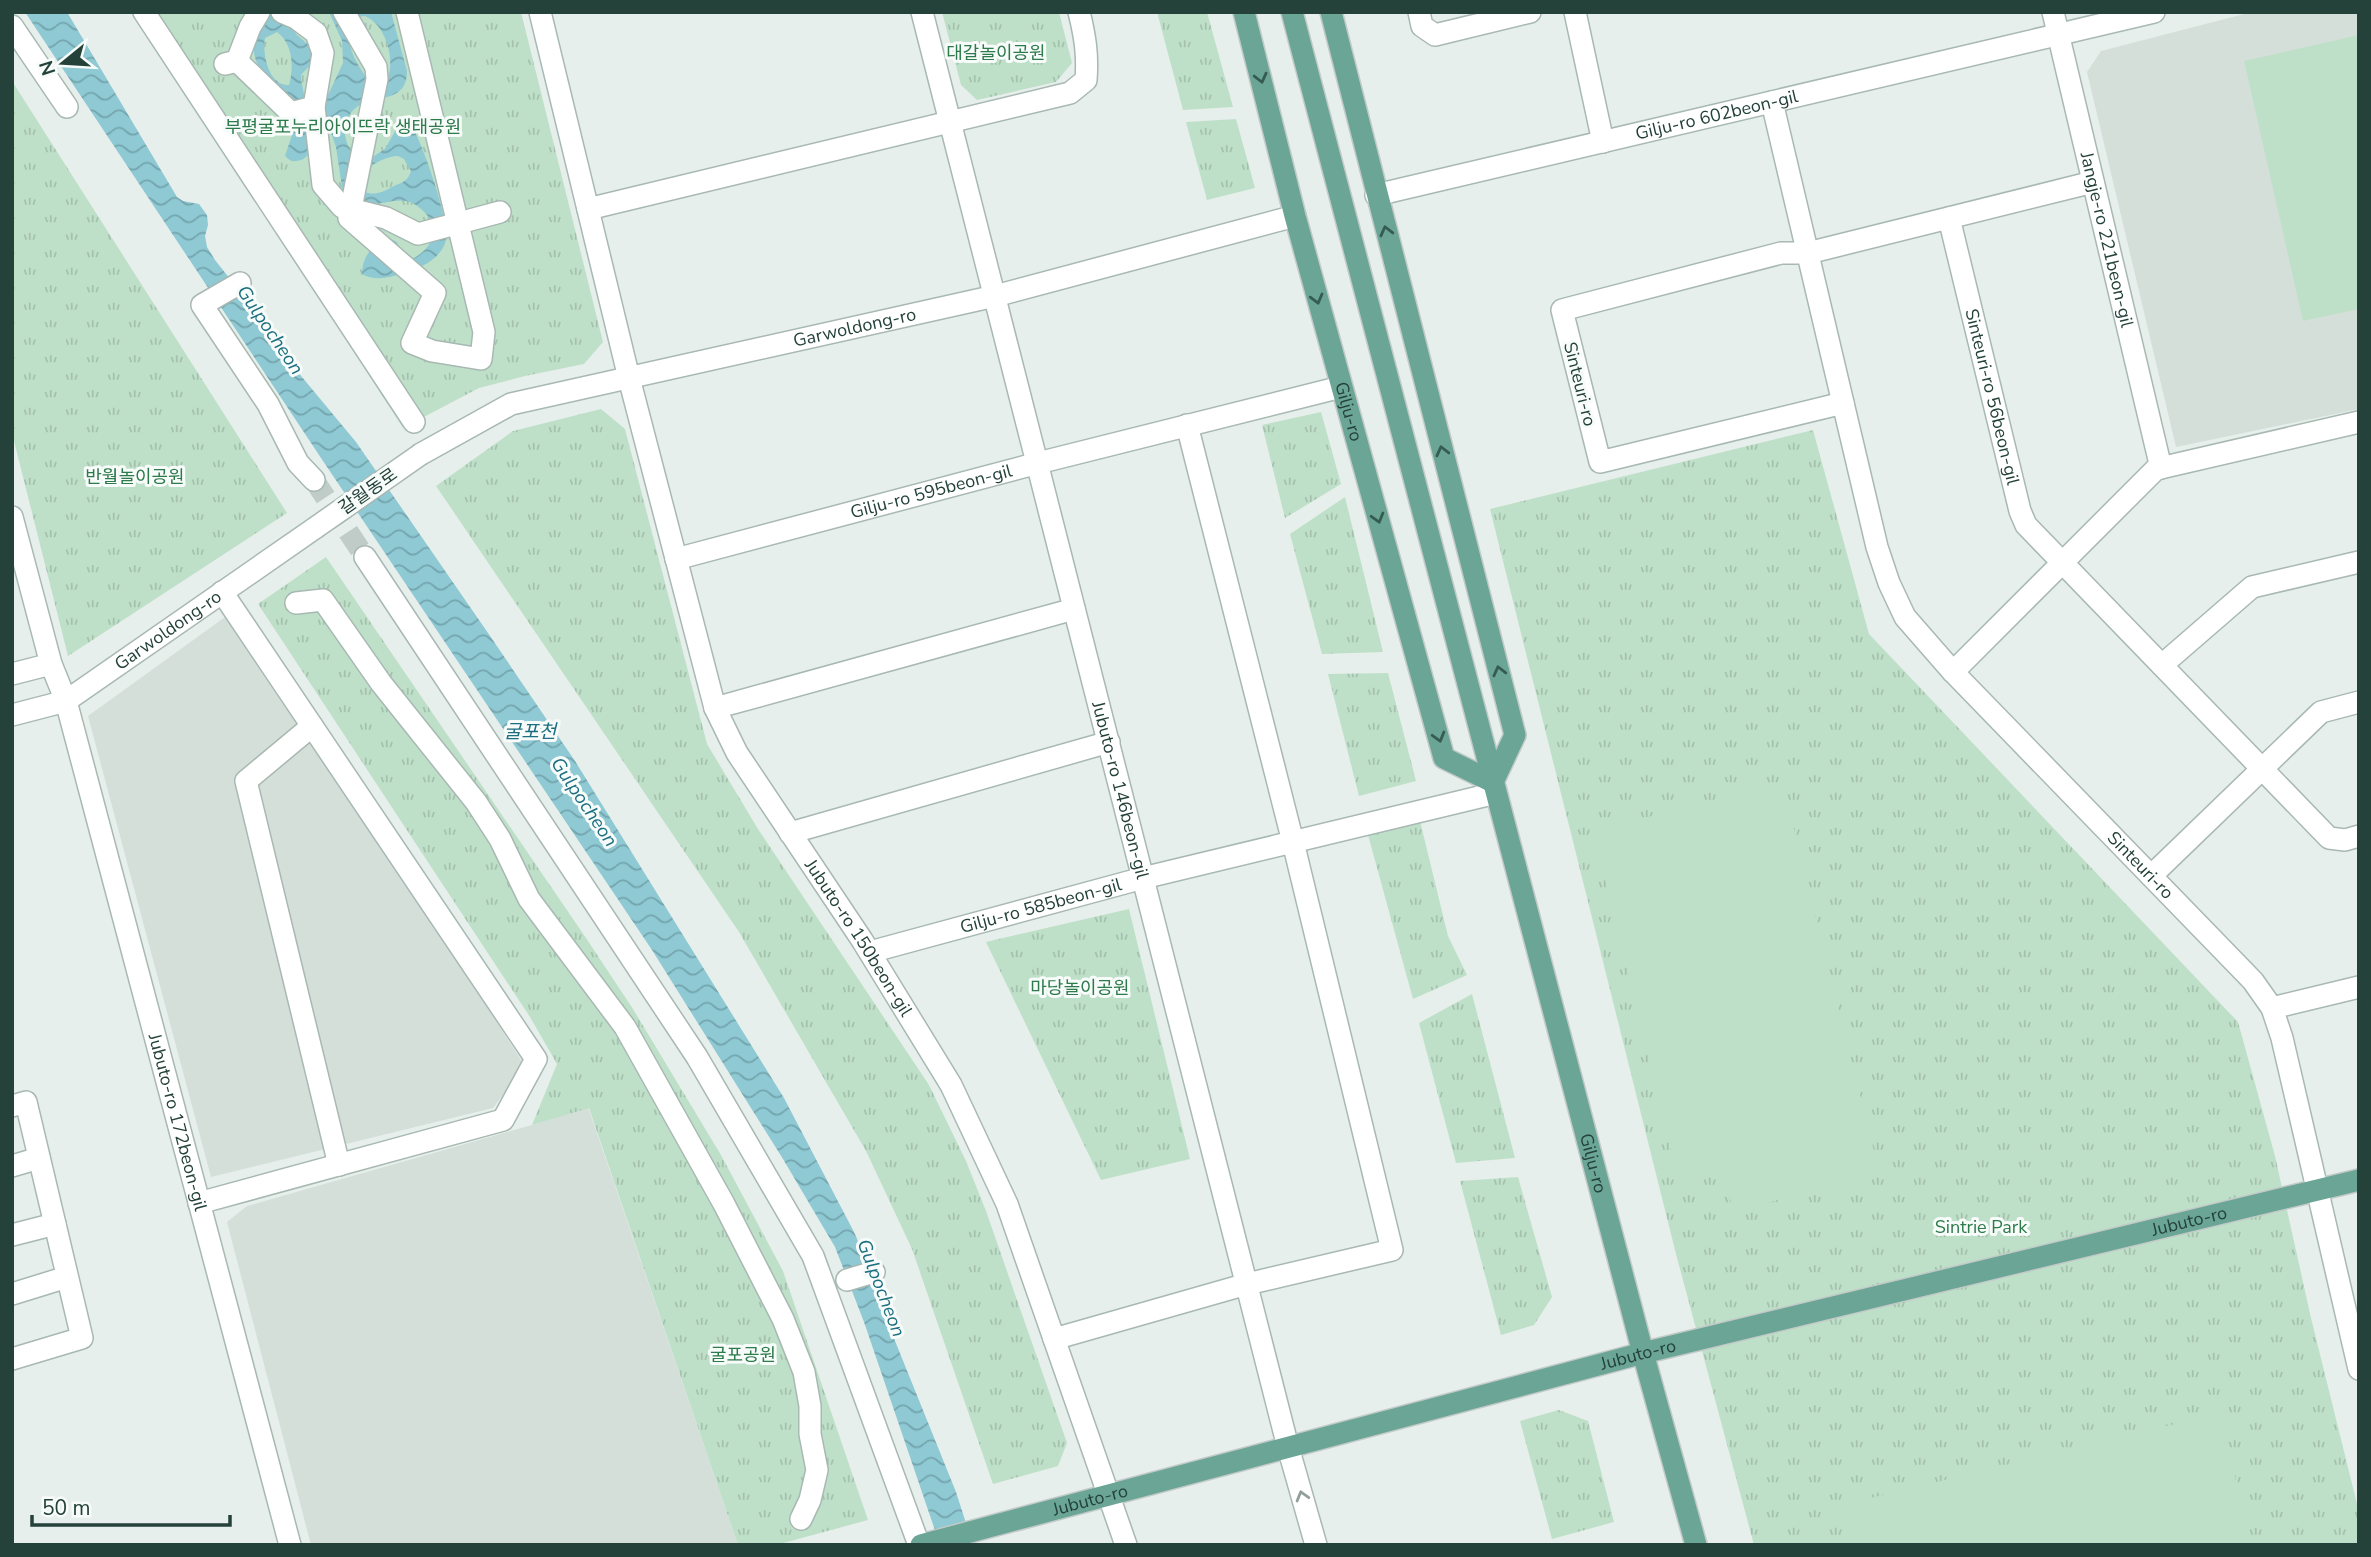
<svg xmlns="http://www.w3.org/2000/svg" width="2371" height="1557" viewBox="0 0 2371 1557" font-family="'Nunito Sans','Noto Sans KR',sans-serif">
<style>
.built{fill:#d4dfda}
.grass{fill:url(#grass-tufts)}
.pitch{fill:#bfe0c8}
.water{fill:url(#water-waves);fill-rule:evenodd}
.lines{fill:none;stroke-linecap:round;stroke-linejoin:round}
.minor-tunnel{stroke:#bfccc8;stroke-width:21;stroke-dasharray:21 10;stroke-linecap:butt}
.minor-casing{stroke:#a8b8b2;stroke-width:24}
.major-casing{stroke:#c2cac8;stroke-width:24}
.minor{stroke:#fff;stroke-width:21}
.major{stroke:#6aa596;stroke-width:21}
.minor-bridge-casing{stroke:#a8b8b2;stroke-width:24;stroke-linecap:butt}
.minor-bridge{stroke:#fff;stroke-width:21}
.oneway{stroke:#365b51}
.oneway2{stroke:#92a09c}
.labels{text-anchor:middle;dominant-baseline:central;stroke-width:6;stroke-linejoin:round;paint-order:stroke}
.park-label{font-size:18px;fill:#2d7a4b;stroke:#f7fbf9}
.street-label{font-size:18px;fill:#24423a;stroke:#f7fbf9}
.water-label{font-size:19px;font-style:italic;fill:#1c6f80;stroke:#f7fbf9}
</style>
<defs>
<pattern id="grass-tufts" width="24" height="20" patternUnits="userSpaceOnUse" patternTransform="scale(1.75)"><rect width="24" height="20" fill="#bfe0c8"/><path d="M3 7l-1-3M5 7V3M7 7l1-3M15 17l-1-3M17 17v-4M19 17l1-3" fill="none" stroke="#a4c1ad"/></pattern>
<pattern id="water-waves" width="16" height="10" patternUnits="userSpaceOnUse" patternTransform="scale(1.75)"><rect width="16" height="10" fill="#8ec9d4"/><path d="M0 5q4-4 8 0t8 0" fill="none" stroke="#74a5ad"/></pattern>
</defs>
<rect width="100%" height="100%" fill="#e6efeb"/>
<!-- built -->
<path class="built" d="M2252,12H2359V409L2176,447L2087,72L2101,51Z
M232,612L525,1066L493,1108L211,1177L88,716Z
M588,1107L738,1545H311L227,1222L247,1206L532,1125Z"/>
<!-- grass -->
<path class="grass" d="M134,12H521L603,342L584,364L525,376L479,388L403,428Z
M942,12H1059L1072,63L1056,82L977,100L961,85Z
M1157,12H1207L1233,107L1183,110Z
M12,81L287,513L68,656L12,433Z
M1236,119L1255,188L1207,200L1186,122Z
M601,409L625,429L707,744L758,829L929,1085L966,1161L986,1211L1067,1443L1058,1466L993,1484L912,1249L866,1151L739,932L436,486L513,431Z
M1321,412L1341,484L1285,518L1262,425Z
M1813,430L1869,634L2238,1022L2275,1156L2311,1318L2359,1512V1545H1754L1676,1254L1490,509Z
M1345,497L1383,652L1322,654L1290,534Z
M326,557L586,938L633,1009L721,1155L783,1271L868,1520L776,1545H738L589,1108L532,1125L557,1064L530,1017L258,604Z
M1388,673L1416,781L1359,796L1328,674Z
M1420,821L1448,936L1467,975L1413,999L1368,835Z
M1129,909L1190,1159L1101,1180L986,942Z
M1472,994L1515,1158L1456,1163L1419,1023Z
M1518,1177L1552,1297L1534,1325L1501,1335L1460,1181Z
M1559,1410L1588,1421L1614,1522L1552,1539L1520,1421Z"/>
<!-- pitch -->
<path class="pitch" d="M2359,35V309L2303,321L2244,61Z
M1783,785L1880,1175L1733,1211L1721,1162L1677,1173L1593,830Z
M2220,1413L2251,1545H1848L1838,1506Z"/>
<!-- water -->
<path class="water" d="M25,12H67L177,197L183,201L199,204L207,215L208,225L205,236L207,247L215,260L249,303L287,359L356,442L488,633L575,761L784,1098L854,1232L867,1262L889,1326L956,1492L973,1545H940L864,1322L835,1247L783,1159L652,950L323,461Z
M270,12H290V22L296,34L315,51L312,63L301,75C301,92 323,154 301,160C293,162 291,162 285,156L295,126L296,117C282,99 252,70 254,47C255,35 265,23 270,12ZM277,32C293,44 294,67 289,85C269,86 262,55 265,38Z
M329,12H391L407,71C407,104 375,94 357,107C340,119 342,144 356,156L371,158L385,149L398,126L411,125C422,141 450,222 446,240C442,258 421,268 405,273C391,277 375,282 362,274C362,257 372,246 385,236L397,242L401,253L412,259C422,254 431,246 433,234C434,227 431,220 426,214C404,189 389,207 363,204C356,203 349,198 343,194L336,147L324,113L328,95L343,63L342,41ZM365,16C386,25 396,60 387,80L371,82C361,72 347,49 349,33C350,29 355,22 357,17ZM398,156L404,159L411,171C408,181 403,182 394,186C374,197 371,195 350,186C363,172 378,157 398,156Z"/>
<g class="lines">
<!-- minor-tunnel -->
<path class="minor-tunnel" d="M314,480L365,557"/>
<defs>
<g id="minor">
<path d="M144,12L414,422"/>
<path d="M282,12L296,18L316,33L323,53L314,107L323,185L342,207L386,218L418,234L500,212"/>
<path d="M344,12L376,67L377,79L349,218L435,293L412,343L432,351L481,359L484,332L407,12"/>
<path id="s1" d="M540,12L629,378L715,708L737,753L862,940L951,1085L1007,1204L1126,1545"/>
<path id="s2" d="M922,12L1288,1447L1316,1545"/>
<path d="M1419,12L1422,26L1435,35L1530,12"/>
<path d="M1575,12L1603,142"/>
<path id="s3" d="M2053,12L2161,468"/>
<path d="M12,26L67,107"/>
<path d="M237,61L291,113L314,107"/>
<path d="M225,64L237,61L250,27L259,12"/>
<path id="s4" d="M1772,102L1877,547L1889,583L1905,617L1953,672L2253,981L2272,1008L2282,1038L2359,1369"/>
<path id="s5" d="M1376,195L2154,12"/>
<path d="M588,209L1070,93L1086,80C1088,55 1085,36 1079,12"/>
<path id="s6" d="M1949,218L2020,511L2026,525L2329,838L2345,840L2359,836"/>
<path d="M240,283L202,305L268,404L298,463L314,480"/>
<path d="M1843,403L1600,462L1562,310L1781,253H1808L2093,182"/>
<path id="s7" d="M421,454L511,404L995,296L1295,216"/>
<path d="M12,517L51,664"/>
<path d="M365,557L697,1057L813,1256L919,1545"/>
<path id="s8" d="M676,559L1038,463L1341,387"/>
<path d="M296,603L323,600L381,683L476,802L500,839L529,899L625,1027L724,1204L783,1319L804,1372L810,1406V1434L817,1470L810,1500L801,1519"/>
<path d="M2162,665L2252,587L2359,562"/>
<path d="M1953,672L2156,469L2359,422"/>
<path id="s9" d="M12,674L51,664L66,701L290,1545"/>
<path d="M715,708L1074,609"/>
<path id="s10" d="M12,715L66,701L315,528"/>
<path d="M312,726L246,781L339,1165"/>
<path d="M790,833L1109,742"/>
<path d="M2151,876L2321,712L2359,702"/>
<path id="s11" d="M870,952L1143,878L1496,793"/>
<path d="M2272,1008L2359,987"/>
<path d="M12,1106L26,1102L82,1338L12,1359"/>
<path d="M12,1166L39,1158"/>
<path d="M199,1203L503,1120L536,1059L222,592"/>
<path d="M12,1235L55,1224"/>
<path d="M847,1280L874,1272"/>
<path d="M12,1294L67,1277"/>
<path d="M1054,1339L1247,1284L1392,1250L1293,842L1187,425"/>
</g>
<g id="major">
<path id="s12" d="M1244,12L1295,216L1444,758L1493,782"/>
<path id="s13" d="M1292,12L1643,1353L1696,1545"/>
<path d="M1331,12L1515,735L1493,782"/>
<path id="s14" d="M921,1545L1643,1353L2359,1180"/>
</g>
</defs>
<!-- minor casing -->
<use href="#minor" class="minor-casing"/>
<!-- major casing -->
<use href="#major" class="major-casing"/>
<!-- minor -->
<use href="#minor" class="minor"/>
<!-- major -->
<use href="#major" class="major"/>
<defs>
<path id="minor-bridge" d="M315,528L421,454"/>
</defs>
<!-- minor-bridge casing -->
<use href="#minor-bridge" class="minor-bridge-casing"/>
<!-- minor-bridge -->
<use href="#minor-bridge" class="minor-bridge"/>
</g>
<!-- one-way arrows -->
<defs><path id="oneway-chevron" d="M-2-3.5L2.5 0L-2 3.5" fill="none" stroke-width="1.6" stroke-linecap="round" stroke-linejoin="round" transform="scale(1.75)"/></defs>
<g class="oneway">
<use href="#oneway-chevron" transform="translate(1261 78) rotate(76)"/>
<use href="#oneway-chevron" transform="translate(1386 231) rotate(-104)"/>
<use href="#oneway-chevron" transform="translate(1317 299) rotate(75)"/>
<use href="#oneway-chevron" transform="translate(1442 451) rotate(-104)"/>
<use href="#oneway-chevron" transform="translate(1378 518) rotate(74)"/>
<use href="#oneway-chevron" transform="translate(1499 671) rotate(-104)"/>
<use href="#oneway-chevron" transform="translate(1439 737) rotate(74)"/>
</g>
<use class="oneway2" href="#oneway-chevron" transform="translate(1302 1496) rotate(-106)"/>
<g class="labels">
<!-- park labels -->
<g class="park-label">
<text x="996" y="53">대갈놀이공원</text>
<text x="343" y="127">부평굴포누리아이뜨락 생태공원</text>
<text x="135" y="477">반월놀이공원</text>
<text x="1080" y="988">마당놀이공원</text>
<text x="1981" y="1227">Sintrie Park</text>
<text x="743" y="1355">굴포공원</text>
</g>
<!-- street labels -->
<g class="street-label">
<text stroke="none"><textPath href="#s5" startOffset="350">Gilju-ro 602beon-gil</textPath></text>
<text stroke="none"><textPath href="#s3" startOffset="234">Jangje-ro 221beon-gil</textPath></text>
<text stroke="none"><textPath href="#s7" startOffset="455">Garwoldong-ro</textPath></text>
<text transform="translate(1580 384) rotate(76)">Sinteuri-ro</text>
<text stroke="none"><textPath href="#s6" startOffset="184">Sinteuri-ro 56beon-gil</textPath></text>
<text stroke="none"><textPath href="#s12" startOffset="413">Gilju-ro</textPath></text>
<text transform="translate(368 491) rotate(-35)">갈월동로</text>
<text stroke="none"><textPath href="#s8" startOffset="264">Gilju-ro 595beon-gil</textPath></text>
<text stroke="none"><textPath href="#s10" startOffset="180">Garwoldong-ro</textPath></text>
<text stroke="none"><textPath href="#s2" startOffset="803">Jubuto-ro 146beon-gil</textPath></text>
<text stroke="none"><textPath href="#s4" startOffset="875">Sinteuri-ro</textPath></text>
<text stroke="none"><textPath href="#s11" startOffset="177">Gilju-ro 585beon-gil</textPath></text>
<text stroke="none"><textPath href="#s1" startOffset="989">Jubuto-ro 150beon-gil</textPath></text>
<text stroke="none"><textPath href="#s9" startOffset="516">Jubuto-ro 172beon-gil</textPath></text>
<text stroke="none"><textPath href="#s13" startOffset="1190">Gilju-ro</textPath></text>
<text stroke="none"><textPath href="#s14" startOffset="1309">Jubuto-ro</textPath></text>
<text stroke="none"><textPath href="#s14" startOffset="742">Jubuto-ro</textPath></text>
<text stroke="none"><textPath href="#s14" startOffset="175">Jubuto-ro</textPath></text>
</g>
<!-- water labels -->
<g class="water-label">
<text transform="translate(270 330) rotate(56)">Gulpocheon</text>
<text x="530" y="732">굴포천</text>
<text transform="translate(584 802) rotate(56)">Gulpocheon</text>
<text transform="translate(881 1288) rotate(69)">Gulpocheon</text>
</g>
</g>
<!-- border -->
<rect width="2371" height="1557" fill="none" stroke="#24423a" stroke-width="28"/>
<!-- north arrow -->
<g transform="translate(63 63) rotate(252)" stroke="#f7fbf9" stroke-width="5" paint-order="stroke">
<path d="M0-5L12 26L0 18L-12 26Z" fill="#24423a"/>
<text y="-10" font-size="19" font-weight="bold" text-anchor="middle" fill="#24423a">N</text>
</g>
<!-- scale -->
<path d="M32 1515v10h198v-10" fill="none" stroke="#24423a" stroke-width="3.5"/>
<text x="42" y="1515" font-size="21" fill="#24423a" stroke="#f7fbf9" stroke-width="5" paint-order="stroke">50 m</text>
</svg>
